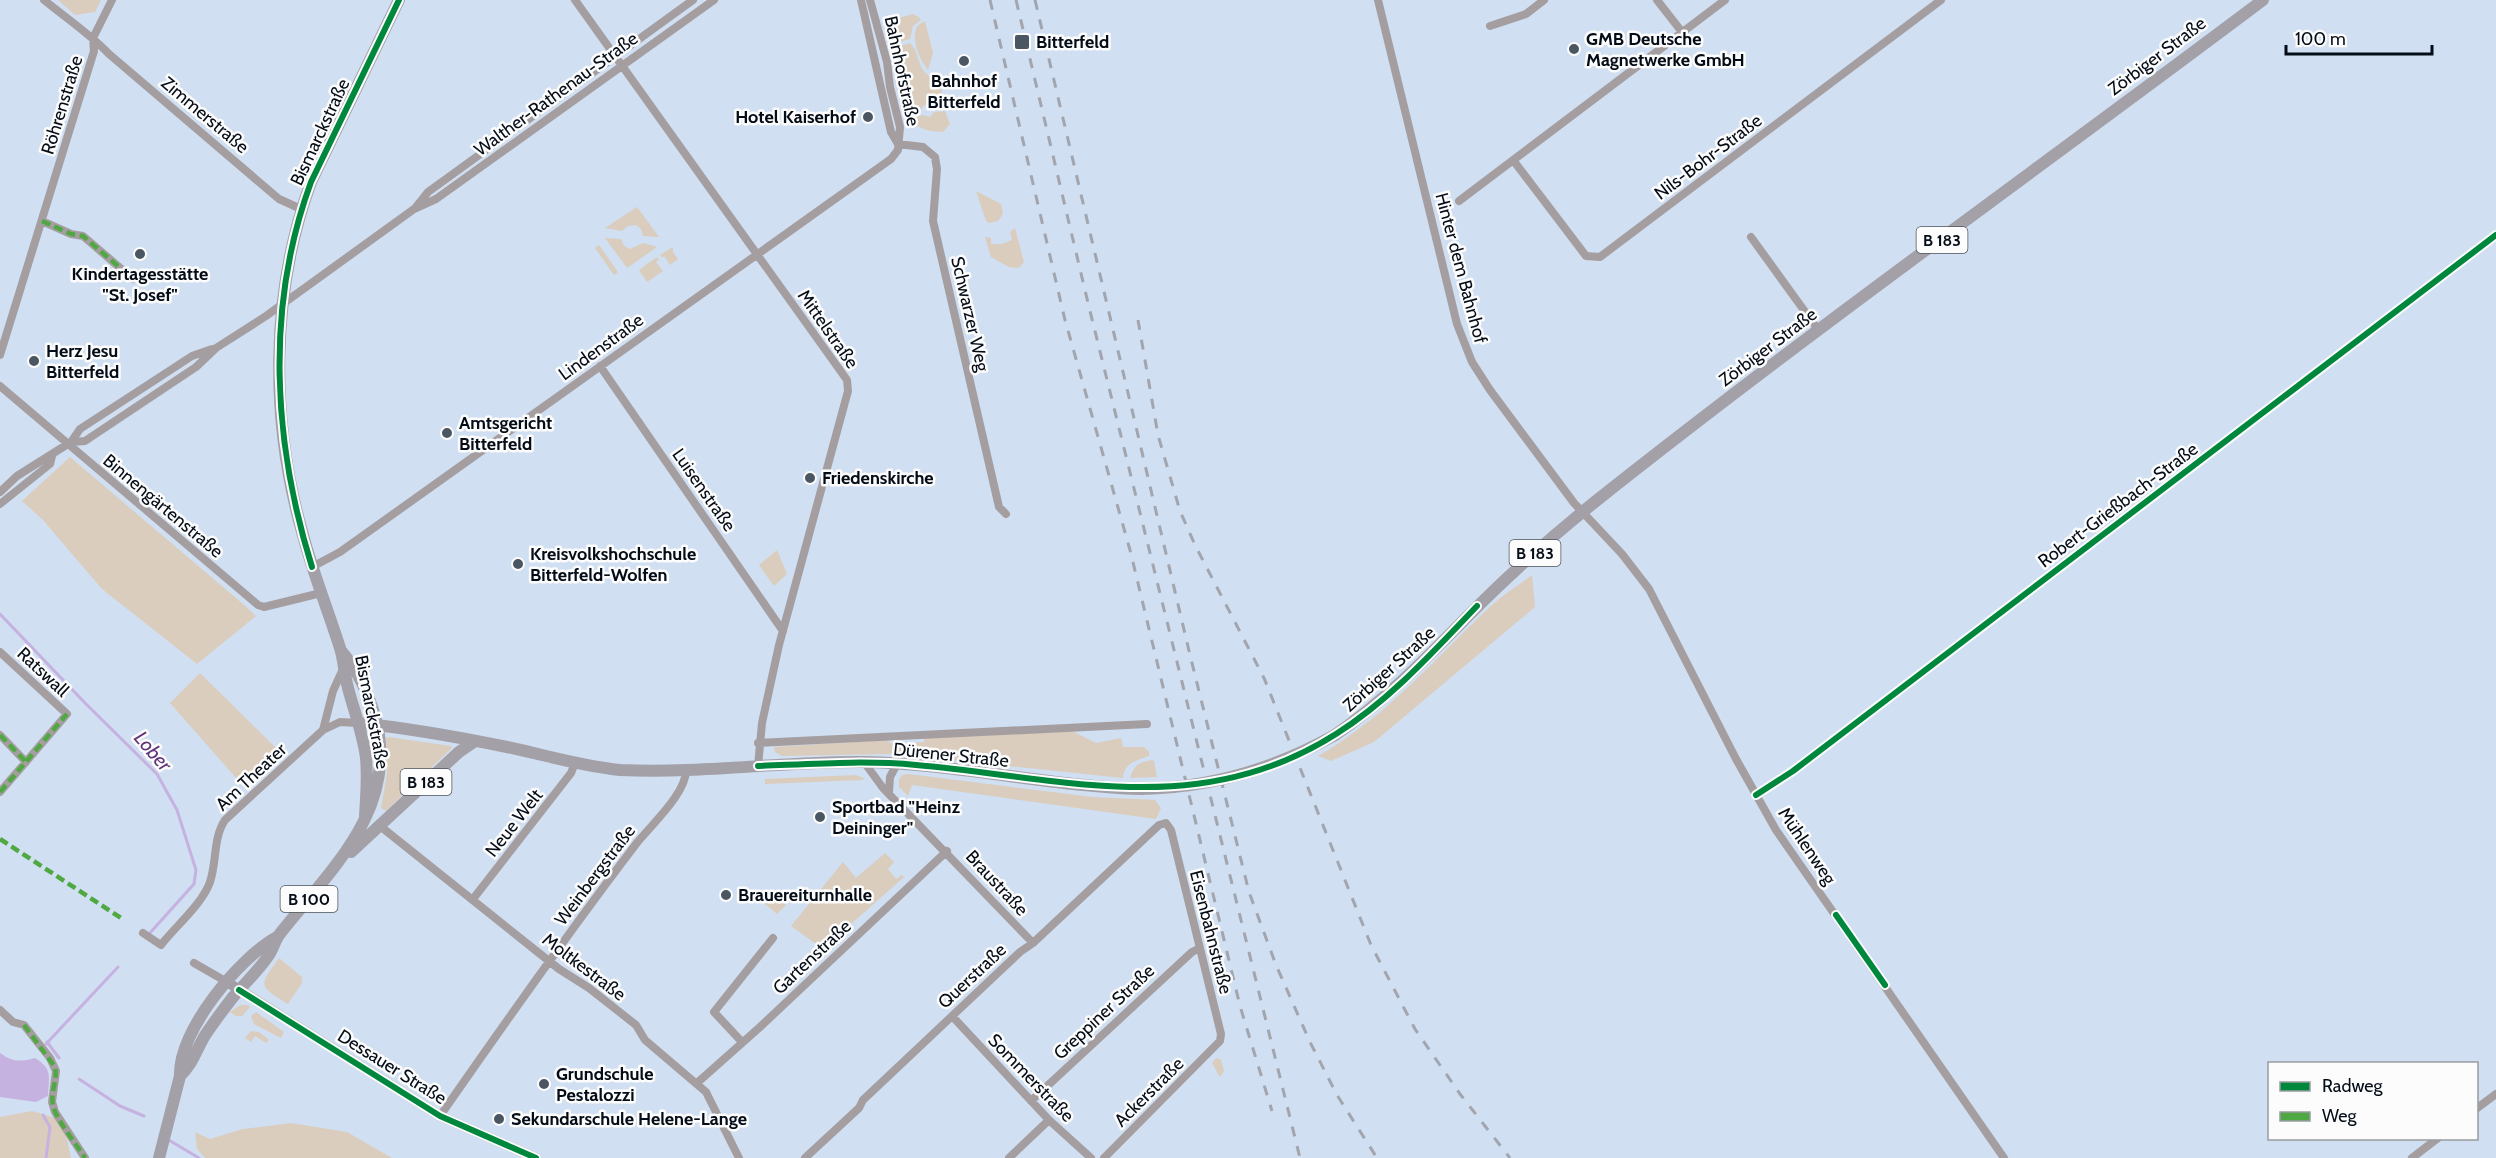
<svg xmlns="http://www.w3.org/2000/svg" width="2496" height="1158" viewBox="0 0 2496 1158" font-family="Cabin,sans-serif">
<style>
.green{fill:#dacdbd}
.water{fill:#c6b2e0}
.lines{fill:none;stroke-linecap:round;stroke-linejoin:round}
.stream{stroke:#c6b2e0;stroke-width:3}
.street{stroke:#a59ea1;stroke-width:8}
.secondary{stroke:#a29ea3;stroke-width:10}
.primary{stroke:#a3a0a8;stroke-width:12}
.rail{stroke:#a2a5ae;stroke-width:3;stroke-dasharray:10 10;stroke-linecap:butt}
.primary-bridge{stroke:#a3a0a8;stroke-width:12}
.quiet{stroke:#50a842;stroke-width:4.5;stroke-dasharray:9 4.5;stroke-linecap:butt}
.cycleway-casing{stroke:#fcfcfc;stroke-width:10}
.cycleway{stroke:#00873e;stroke-width:6}
.poi-dot{fill:#4b5663;stroke:#fcfcfc;stroke-width:2}
.labels{text-anchor:middle;dominant-baseline:central;stroke-width:5;stroke-linejoin:round;paint-order:stroke}
.shield{fill:#fcfcfc;stroke:#4e545c;stroke-width:1.5}
.shield-label{font-size:16px;font-weight:bold;fill:#040c17}
.poi-label{font-size:18px;font-weight:bold;fill:#040c17;stroke:#fcfcfc;text-anchor:start}
.street-label{font-size:18px;fill:#040c17;stroke:#fcfcfc}
.water-label{font-size:20px;font-style:italic;fill:#613479;stroke:#fcfcfc}
</style>
<rect width="100%" height="100%" fill="#d0dff1"/>
<!-- green -->
<path class="green" d="M58,0H101L95,12L75,15Z
M913,14L919,17L921,20L913,26L910,39L892,44L890,31L899,18Z
M925,21L933,53L928,70C919,59 911,40 917,26Z
M910,43C922,55 915,73 938,80L943,96L940,104L932,107L924,105L920,110L912,112L909,110L895,50L896,47Z
M945,111L950,124L943,132C931,131 919,131 912,119L922,115L930,117L934,112Z
M976,191L1001,204L1003,214L998,221L989,223L986,221Z
M637,207L659,237L643,236L641,229L636,225L628,226L622,231L605,228Z
M1015,228L1024,262L1019,268L1009,267L991,257L985,237L991,238V244H1002L1012,240L1010,232Z
M605,238L621,239L624,246L630,249L643,243L657,247L627,268Z
M599,245L618,272L614,275L595,248Z
M673,247V252L678,259L670,265L664,256L662,258L660,255Z
M657,257L659,260L656,262L663,271L647,282L639,270Z
M70,457L243,604L256,616L197,664L102,589L43,520L22,501Z
M777,550L787,574L774,586L759,565Z
M1532,575L1535,607L1374,742L1331,761L1318,756C1389,715 1433,660 1492,605C1504,594 1519,585 1532,575Z
M200,673L282,754L244,787L170,703Z
M1072,731L1096,743L1121,738L1123,747H1144L1149,752V756C1136,760 1124,763 1123,778L894,754L782,756L775,752L774,747L886,740L893,744L924,742L925,737Z
M388,737L451,746L452,748L386,811L381,808L387,773L386,738Z
M1151,760L1154,761L1157,777L1130,778C1134,765 1138,763 1151,760Z
M908,774L1093,797L1155,800L1161,808L1156,819L912,785L908,796L899,787V780L902,775Z
M855,775L864,778L863,780L765,784V779Z
M885,853L894,862L888,869L896,879L902,875L904,877L823,949L791,926L843,862L856,878Z
M774,894L786,905L777,914L765,904Z
M279,958L302,977V983L288,1004C257,985 259,986 279,958Z
M240,1005H248L250,1007L242,1016H236L230,1012Z
M256,1012L284,1032L281,1038L254,1024L251,1016Z
M251,1031L259,1032L269,1040L266,1043L255,1036L251,1042L245,1038Z
M1216,1058L1221,1060L1224,1071L1220,1077L1212,1063Z
M32,1111L56,1118L64,1125L71,1158H0V1117Z
M291,1123L347,1132L392,1158H205L197,1149L195,1132L210,1139L243,1129Z"/>
<!-- water -->
<path class="water" d="M0,1053C12,1062 21,1062 35,1058C53,1069 49,1077 48,1096L36,1102L0,1097Z"/>
<g class="lines">
<!-- stream -->
<path class="stream" d="M0,614L86,704L157,774L177,810L196,870L194,884L149,934
M47,1042L59,1058
M46,1044L118,967
M79,1079L120,1106L144,1116
M43,1115L50,1127L46,1158
M167,1139L199,1158"/>
<!-- street -->
<path class="street" d="M44,0C66,18 90,34 109,54L279,199L301,209
M575,0L847,380L848,391L779,645L762,723L758,766
M861,0L891,132L898,144
M1378,0L1457,324L1472,362L1490,390L1574,503L1622,554L1649,589L1736,759L1776,830L2004,1158
M1657,0L1682,32
M1490,26L1526,14L1544,0
M898,144L923,147L935,157L937,169L933,221L999,507L1006,514
M1513,160L1586,256L1600,257L1941,0
M1459,201L1725,0
M416,207L428,192L693,0
M42,221L71,234L83,236L133,279
M1751,237L1819,331
M0,355L94,51L93,38L112,0
M600,366L783,631
M0,386L258,605L264,607L321,593
M71,442L85,441L196,367L216,348L266,316L414,209L436,199L714,0
M0,492L17,476L71,442L80,429L192,356L212,349
M0,504L50,464L52,456
M312,567L340,552L891,159L898,150L900,127L890,87L887,62L870,0
M0,652L67,714L0,792
M323,730L333,691L343,669
M0,735L26,762
M758,743L1147,724
M864,762L883,788L1033,943
M889,792L890,777L897,764
M1756,795L1793,771L2496,235
M380,826L559,969L589,988L636,1025L645,1040L706,1092L739,1158
M473,899L571,773L575,763
M143,933L161,945C175,927 203,903 210,882C217,861 213,838 225,820L323,730L340,722L358,723
M194,963L227,982
M0,1010L13,1022L24,1025L50,1058L56,1071L52,1102L55,1112L85,1158
M952,1016L1049,1120L1091,1158
M742,1042L714,1012L773,938
M697,1083L760,1027L947,851
M1031,1101L1192,952L1200,948
M2476,1109L2496,1094
M440,1116C504,1024 568,933 636,844C651,825 687,793 686,769
M805,1158L859,1108L863,1100L1020,952L1033,943L1159,825L1166,823L1171,830L1221,1034L1220,1041L1104,1158
M1009,1158L1049,1120
M2412,1158L2438,1138"/>
<!-- secondary -->
<path class="secondary" d="M227,982L440,1116L536,1158"/>
<!-- primary -->
<path class="primary" d="M358,723C408,728 458,737 507,747C545,755 581,766 620,770C701,774 783,761 865,762C957,764 1048,786 1141,789
M1335,735C1388,699 1431,653 1476,608C1514,570 1555,534 1596,501C1814,328 2041,167 2263,0
M365,817C366,797 368,778 366,758C363,734 354,711 348,688C344,674 344,660 340,648C328,610 313,573 303,535C270,421 270,294 311,182L399,0
M351,852L459,752L475,741
M180,1076C192,1065 196,1051 204,1037C213,1023 223,1010 233,997C245,983 259,970 269,955C273,949 275,941 279,935C329,871 399,810 376,720C369,695 359,672 342,652
M159,1158L180,1076C178,1031 239,958 277,937"/>
<!-- rail -->
<path class="rail" d="M990,0L1065,320L1130,550L1240,1006L1272,1111
M1016,0L1089,307L1300,1158
M1035,0L1190,655L1249,892L1276,965L1310,1042L1337,1095L1377,1158
M1138,320L1158,435L1180,511L1195,545L1264,678L1371,945L1415,1029L1460,1094L1510,1158"/>
<!-- primary-bridge -->
<path class="primary-bridge" d="M1141,789C1211,788 1274,769 1335,735"/>
<!-- quiet -->
<path class="quiet" d="M42,221L71,234L83,236L133,279
M0,735L26,762
M0,792L67,714
M0,839L121,918
M24,1025L55,1067C58,1080 50,1092 53,1105C55,1118 77,1145 85,1158"/>
<defs>
<path id="cycleway" d="M312,567C273,442 265,307 311,182L399,0
M758,766C811,764 864,760 916,765C1065,778 1199,821 1336,734C1390,700 1433,652 1477,606
M1756,795L1793,771L2496,235
M1836,915L1885,985
M239,990L440,1116L536,1158"/>
</defs>
<!-- cycleway casing -->
<use href="#cycleway" class="cycleway-casing"/>
<!-- cycleway -->
<use href="#cycleway" class="cycleway"/>
</g>
<!-- markers -->
<g class="poi-dot">
<rect x="1014" y="34" width="16" height="16" rx="3"/>
<circle cx="1574" cy="49" r="6"/>
<circle cx="964" cy="61" r="6"/>
<circle cx="868" cy="117" r="6"/>
<circle cx="140" cy="254" r="6"/>
<circle cx="34" cy="361" r="6"/>
<circle cx="447" cy="433" r="6"/>
<circle cx="810" cy="478" r="6"/>
<circle cx="518" cy="564" r="6"/>
<circle cx="820" cy="817" r="6"/>
<circle cx="726" cy="895" r="6"/>
<circle cx="544" cy="1084" r="6"/>
<circle cx="499" cy="1119" r="6"/>
</g>
<g class="labels">
<!-- shield labels -->
<g class="shield">
<rect x="1916.5" y="227" width="51" height="26" rx="4.5"/>
<rect x="1509.5" y="540" width="51" height="26" rx="4.5"/>
<rect x="400.5" y="769" width="51" height="26" rx="4.5"/>
<rect x="280.5" y="886" width="57" height="26" rx="4.5"/>
</g>
<g class="shield-label">
<text x="1942" y="240">B 183</text>
<text x="1535" y="553">B 183</text>
<text x="426" y="782">B 183</text>
<text x="309" y="899">B 100</text>
</g>
<!-- poi labels -->
<g class="poi-label">
<text x="1586" y="39">GMB Deutsche<tspan x="1586" dy="21">Magnetwerke GmbH</tspan></text>
<text x="1036" y="42">Bitterfeld</text>
<text x="964" y="81" text-anchor="middle">Bahnhof<tspan x="964" dy="21">Bitterfeld</tspan></text>
<text x="856" y="117" text-anchor="end">Hotel Kaiserhof</text>
<text x="140" y="274" text-anchor="middle">Kindertagesstätte<tspan x="140" dy="21">"St. Josef"</tspan></text>
<text x="46" y="351">Herz Jesu<tspan x="46" dy="21">Bitterfeld</tspan></text>
<text x="459" y="423">Amtsgericht<tspan x="459" dy="21">Bitterfeld</tspan></text>
<text x="822" y="478">Friedenskirche</text>
<text x="530" y="554">Kreisvolkshochschule<tspan x="530" dy="21">Bitterfeld-Wolfen</tspan></text>
<text x="832" y="807">Sportbad "Heinz<tspan x="832" dy="21">Deininger"</tspan></text>
<text x="738" y="895">Brauereiturnhalle</text>
<text x="556" y="1074">Grundschule<tspan x="556" dy="21">Pestalozzi</tspan></text>
<text x="511" y="1119">Sekundarschule Helene-Lange</text>
</g>
<!-- street labels -->
<g class="street-label">
<text transform="translate(2157 56) rotate(-37)">Zörbiger Straße</text>
<text transform="translate(902 71) rotate(78)">Bahnhofstraße</text>
<text transform="translate(556 94) rotate(-36)">Walther-Rathenau-Straße</text>
<text transform="translate(62 105) rotate(-73)">Röhrenstraße</text>
<text transform="translate(205 115) rotate(40)">Zimmerstraße</text>
<text transform="translate(320 132) rotate(-65)">Bismarckstraße</text>
<text transform="translate(1708 157) rotate(-37)">Nils-Bohr-Straße</text>
<text transform="translate(1461 268) rotate(75)">Hinter dem Bahnhof</text>
<text transform="translate(970 314) rotate(77)">Schwarzer Weg</text>
<text transform="translate(828 329) rotate(55)">Mittelstraße</text>
<text transform="translate(601 347) rotate(-36)">Lindenstraße</text>
<text transform="translate(1768 347) rotate(-37)">Zörbiger Straße</text>
<text transform="translate(704 490) rotate(55)">Luisenstraße</text>
<text transform="translate(2118 505) rotate(-37)">Robert-Grießbach-Straße</text>
<text transform="translate(163 506) rotate(40)">Binnengärtenstraße</text>
<text transform="translate(1389 669) rotate(-42)">Zörbiger Straße</text>
<text transform="translate(43 672) rotate(43)">Ratswall</text>
<text transform="translate(372 712) rotate(79)">Bismarckstraße</text>
<text transform="translate(951 755) rotate(6)">Dürener Straße</text>
<text transform="translate(251 777) rotate(-43)">Am Theater</text>
<text transform="translate(514 823) rotate(-52)">Neue Welt</text>
<text transform="translate(1807 846) rotate(56)">Mühlenweg</text>
<text transform="translate(595 875) rotate(-53)">Weinbergstraße</text>
<text transform="translate(997 883) rotate(47)">Braustraße</text>
<text transform="translate(1211 932) rotate(76)">Eisenbahnstraße</text>
<text transform="translate(812 957) rotate(-43)">Gartenstraße</text>
<text transform="translate(584 967) rotate(37)">Moltkestraße</text>
<text transform="translate(972 976) rotate(-43)">Querstraße</text>
<text transform="translate(1104 1012) rotate(-43)">Greppiner Straße</text>
<text transform="translate(392 1067) rotate(32)">Dessauer Straße</text>
<text transform="translate(1031 1078) rotate(46)">Sommerstraße</text>
<text transform="translate(1149 1092) rotate(-45)">Ackerstraße</text>
</g>
<!-- water labels -->
<g class="water-label">
<text transform="translate(153 751) rotate(49)">Lober</text>
</g>
</g>
<!-- legend -->
<rect x="2268" y="1062" width="210" height="78" fill="#fcfcfc" stroke="#999ca0" stroke-width="1.5"/>
<rect x="2280" y="1082" width="30" height="9" fill="#00873e" stroke="#999ca0" stroke-width="1.5"/>
<text x="2322" y="1092" font-size="18" fill="#040c17">Radweg</text>
<rect x="2280" y="1112" width="30" height="9" fill="#50a842" stroke="#999ca0" stroke-width="1.5"/>
<text x="2322" y="1122" font-size="18" fill="#040c17">Weg</text>
<!-- scale -->
<path d="M2286 45v9h146v-9" fill="none" stroke="#040c17" stroke-width="3"/>
<text x="2295" y="45" font-size="18" fill="#040c17" stroke="#fcfcfc" stroke-width="4.5" paint-order="stroke">100 m</text>
</svg>
